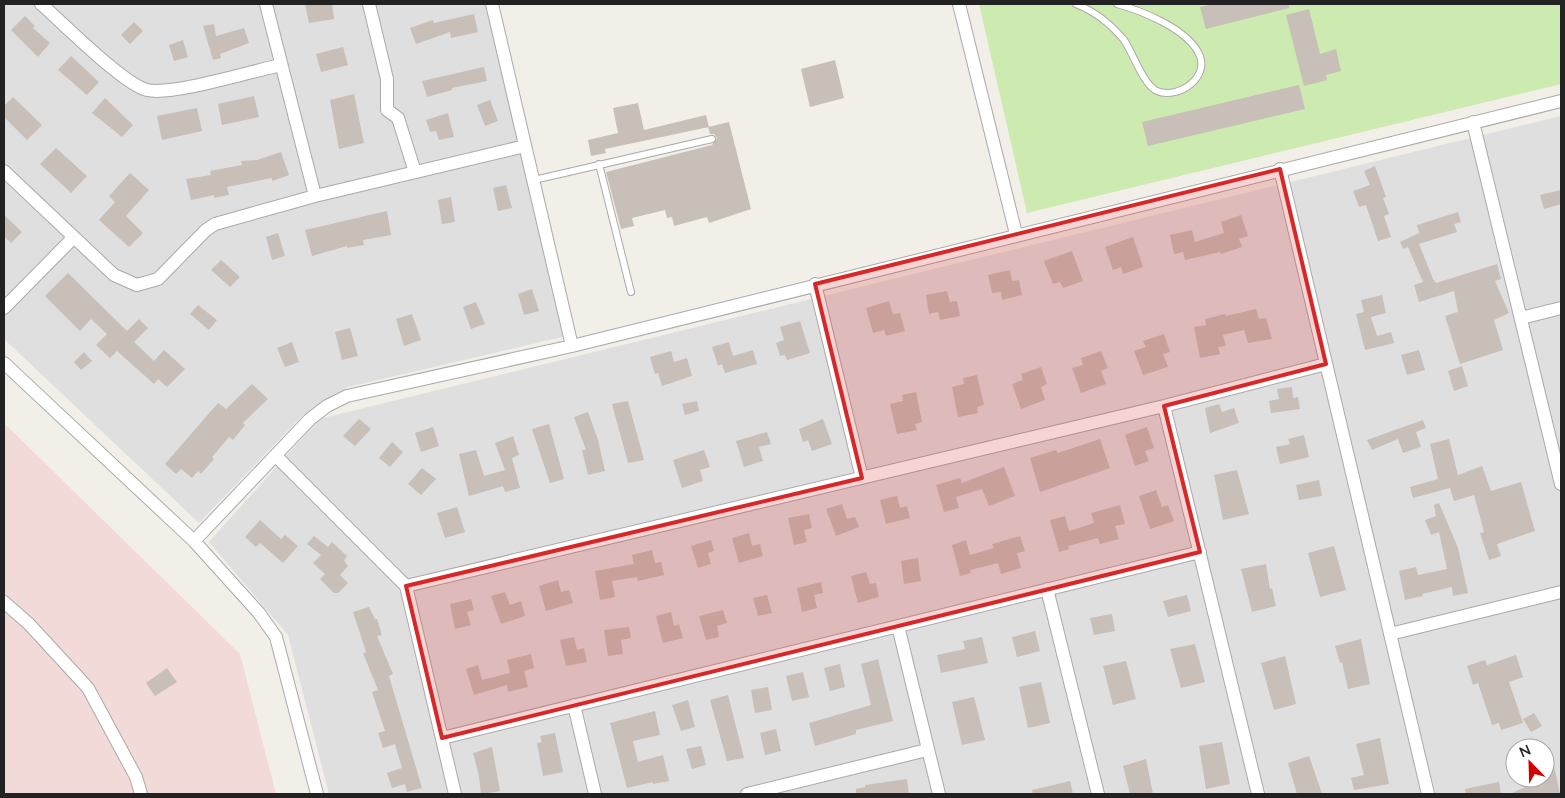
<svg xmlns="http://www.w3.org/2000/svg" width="1565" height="798" viewBox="0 0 1565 798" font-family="Lato,sans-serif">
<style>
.residential{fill:#e0dfdf;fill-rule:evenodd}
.commercial{fill:#f2dad9}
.grass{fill:#cdebb0}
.building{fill:#c7bfb8}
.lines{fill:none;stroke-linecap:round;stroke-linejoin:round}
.service-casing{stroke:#a9a9a9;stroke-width:8}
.minor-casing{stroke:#a9a9a9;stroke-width:14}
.service{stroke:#fff;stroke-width:6}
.minor{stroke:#fff;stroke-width:12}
.marked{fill:#d62828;fill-opacity:0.2;stroke:#d62828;stroke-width:4;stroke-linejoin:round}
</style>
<rect width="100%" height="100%" fill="#f2efe9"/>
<!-- residential -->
<path class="residential" d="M4,4H498L575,334L348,387L301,417L199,523L4,339Z
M1561,116V794H329L288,635L209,542L319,419ZM1515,748H1545V778H1515Z"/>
<!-- commercial -->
<path class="commercial" d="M4,423L240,654L276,794H4Z"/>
<!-- grass -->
<path class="grass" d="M979,4H1561V84L1027,213Z"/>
<!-- building -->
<path class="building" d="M305,4H332L334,19L309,23Z
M1214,4H1289V8L1206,29L1200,7Z
M1309,9L1320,54L1336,49L1341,71L1326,75L1327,80L1304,86L1286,15Z
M474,14L478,32L451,38L450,32L416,44L410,28L433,20L434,23Z
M25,16L35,26L33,28L50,43L38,57L11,30Z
M134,22L143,31L130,44L121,35Z
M214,24L216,36L244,28L249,43L220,54L221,58L213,60L203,26Z
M183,40L188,57L174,61L169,45Z
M343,47L348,65L321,72L316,54Z
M71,56L99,82L87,95L58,70Z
M835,60L844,98L810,107L801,69Z
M484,67L487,81L452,88V90L427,97L422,81Z
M1299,85L1305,109L1148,146L1142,122Z
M354,94L364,143L339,149L330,100Z
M254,96L259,117L222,125L218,104Z
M13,97L42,125L27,140L4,117V106Z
M105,98L133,125L122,137L92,113Z
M490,100L498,121L485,126L477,105Z
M638,103L644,130L706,115L709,127L605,149L606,153L591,156L588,140L618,133L613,108Z
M197,108L202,131L162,140L157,116Z
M448,113L454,137L439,140L436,131L430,132L426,120Z
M729,122L751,209L709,223L707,217L674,226L672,217L667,218L665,210L632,218L634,226L621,229L606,172L712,145L717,138L714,134H710L708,127Z
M56,148L87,176L71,193L40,164Z
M281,152L289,175L272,181V178L227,187L229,195L214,198V195L191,200L186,179L211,175L210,171L242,165L241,161L257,160Z
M1375,166L1386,197L1383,198L1389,214L1384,216L1391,237L1378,241L1366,205L1359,207L1353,191L1370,185L1364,171Z
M130,173L149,190L126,216L143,233L129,247L99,220L115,202L109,196Z
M506,185L512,208L498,211L493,188Z
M1561,190V204L1544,209L1540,195Z
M451,197L455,222L442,224L438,200Z
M387,211L391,235L363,240L364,245L347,248V246L312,256L305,230Z
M1458,212L1461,222L1454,224L1457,232L1419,244L1433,279L1436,283L1497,264L1501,279L1495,281L1509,313L1494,320L1503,350L1460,364L1445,316L1458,312L1454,291L1419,302L1414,285L1423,282L1408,247L1403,249L1400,242L1419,233L1417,225Z
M4,215L22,232L11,243L4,236Z
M1241,215L1248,236L1239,239L1242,247L1221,254L1220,252L1185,260L1183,252L1174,254L1170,235L1192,230L1195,242L1224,233L1221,222Z
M278,233L285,256L272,260L266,237Z
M1133,237L1143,267L1123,274L1121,267L1113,270L1105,247Z
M1072,251L1083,281L1063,288L1060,282L1053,284L1044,261Z
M221,260L240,277L230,287L211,270Z
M1010,270L1012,281L1019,280L1022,295L1002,300L1001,292L992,293L988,275Z
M68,273L127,331L139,319L148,328L134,342L154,361L164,350L185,369L167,387L158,379L154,384L117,351L110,358L96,345L107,334L91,319L80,331L45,296Z
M532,289L539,311L524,315L518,294Z
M947,291L950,302L957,301L960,316L940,320L938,312L929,314L926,295Z
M1382,295L1386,313L1371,317L1377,336L1391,332L1394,343L1365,350L1356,314L1364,312L1361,300Z
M889,301L893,314L900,313L905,331L886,336L884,330L873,333L866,308Z
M476,302L485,324L471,329L463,307Z
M198,305L217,320L209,330L190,314Z
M1256,309L1259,319L1266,318L1272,339L1248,343L1244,330L1223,335L1226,346L1218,347L1220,354L1200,358L1194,327L1206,325L1205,319L1225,314L1226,316Z
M412,314L421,340L404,346L396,319Z
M800,321L810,353L787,360L785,355L780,356L776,343L784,340L780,327Z
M350,328L358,356L342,360L335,332Z
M1164,334L1170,352L1163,354L1168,367L1143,375L1134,351L1146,347L1143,341Z
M292,342L299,362L285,367L277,348Z
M729,342L733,356L753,350L757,364L725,373L722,364L718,366L712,347Z
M1419,350L1425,370L1407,375L1401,355Z
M671,351L674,362L687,358L692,376L662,386L658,373L655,374L650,357Z
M1101,351L1108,368L1101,371L1106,384L1081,393L1072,368L1083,365L1081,358Z
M84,352L92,361L81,370L74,362Z
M1462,366L1468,386L1454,391L1448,371Z
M1041,367L1047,384L1041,387L1045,400L1021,409L1012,384L1023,380L1021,374Z
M977,375L984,405L977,407L978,413L958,417L952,387L964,384L963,378Z
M252,384L268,399L243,423L245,425L233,440L229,437L212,457L214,459L201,474L198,471L192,478L181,469L176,474L165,464L218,403L226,409Z
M1292,387L1293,398L1298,397L1300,409L1271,413L1269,401L1279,399L1277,389Z
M916,392L922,422L915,424L917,430L897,434L890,404L903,401L902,395Z
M628,401L644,460L628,463L612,404Z
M697,401L699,411L685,415L682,404Z
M1219,404L1222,412L1234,408L1239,423L1210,433L1205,408Z
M588,412L598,440L605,471L588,475L582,450H586L574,417Z
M359,419L371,429L355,446L343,436Z
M823,419L832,444L812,451L808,440L803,442L799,429Z
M1423,420L1426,428L1416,432L1421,447L1403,453L1398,439L1372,450L1367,440Z
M549,424L564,479L550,483L532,429Z
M433,427L439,446L421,452L415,433Z
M1147,427L1154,448L1145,451L1149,461L1135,466L1125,435Z
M767,432L771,444L759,447L763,461L744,467L736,441Z
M1304,435L1309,457L1280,464L1276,447L1290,444L1288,439Z
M513,436L519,455L512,458L520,488L505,492L503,486L469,496L459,454L476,450L484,476L505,470L495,443Z
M1100,439L1110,468L1040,492L1030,458L1056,450L1058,453Z
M1449,439L1458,475L1482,466L1491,491L1521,482L1535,531L1497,544L1501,556L1489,560L1480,533L1484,532L1474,495L1454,501L1450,488L1413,498L1410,487L1438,479L1430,444Z
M392,442L403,452L390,467L379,458Z
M704,450L710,467L700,470L703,481L682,488L673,460Z
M1004,467L1015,496L989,506L982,489L956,497L959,508L944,512L936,485L960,478L962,483Z
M422,468L436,479L421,495L408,484Z
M1237,470L1249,514L1223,520L1214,475Z
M1319,480L1322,496L1299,500L1296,485Z
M1156,490L1162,507L1168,505L1174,521L1150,529L1139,496Z
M897,496L900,508L907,506L910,518L886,524L880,500Z
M1439,503L1458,548L1468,593L1453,596L1452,587L1422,594L1423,596L1405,600L1399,571L1416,567L1418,575L1447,569L1439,532L1431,535L1425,520L1436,516L1434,505Z
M842,504L847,519L855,517L859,527L836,536L826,509Z
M1120,505L1125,524L1115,526L1119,539L1100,544L1098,538L1068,546L1069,549L1059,552L1050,520L1065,516L1069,531L1094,523L1091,513Z
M457,507L465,532L445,538L437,513Z
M809,514L812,528L804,530L807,542L794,545L788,518Z
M260,520L281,539L285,535L298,546L283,563L260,543L256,547L245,537Z
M749,533L752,546L760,544L763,556L739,563L732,538Z
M314,536L328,547L332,542L347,556L344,560L348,566L340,575L348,583L338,593H334L320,579L325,574L313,563L321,555L307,544Z
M1020,536L1025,551L1017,553L1021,568L1001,574L998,563L970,570L971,573L960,576L952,545L966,540L970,555L994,548L992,544Z
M711,540L714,551L708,553L711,564L698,568L691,546Z
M1334,546L1346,590L1320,597L1308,553Z
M652,550L655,563L661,562L664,575L638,581L637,577L612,581L615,597L600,600L595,571L634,564L632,555Z
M918,558L921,581L904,584L901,561Z
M1266,564L1270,589L1272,588L1276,606L1252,612L1241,569Z
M866,572L870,584L876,583L879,597L858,603L851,576Z
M558,580L561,592L569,590L573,603L546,611L539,586Z
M821,582L823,593L814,595L817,608L802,612L797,588Z
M505,592L510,605L521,601L525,616L501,624L491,596Z
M767,595L772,613L758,616L753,598Z
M1187,595L1191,611L1168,617L1163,601Z
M471,599L474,610L467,612L471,625L455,629L450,604Z
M369,607L375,619H377L382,635L377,636L393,674L389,676L422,788L407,792L405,784L392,788L387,773L402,768L395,744L383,748L378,733L385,731L372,692L378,690L363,653L366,652L353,612Z
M723,610L727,623L717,626L719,637L706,640L699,616Z
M671,612L674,626L679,624L683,638L663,643L656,616Z
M1112,614L1115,631L1094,635L1090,618Z
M629,627L631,638L621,640L623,654L608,656L604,630Z
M1035,631L1040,651L1017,657L1012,637Z
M574,637L577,650L584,648L587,662L566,666L560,640Z
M982,637L988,663L941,673L937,655L965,649L963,641Z
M1361,639L1370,684L1348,689L1342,662L1340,663L1335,646Z
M1195,644L1205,682L1181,688L1170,649Z
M531,654L534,668L524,671L528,687L508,692L507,685L474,695L466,669L478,665L482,680L510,673L507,660Z
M1516,655L1523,677L1509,682L1523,723L1501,730L1499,723L1492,725L1478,683L1473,685L1467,666L1485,660L1487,665Z
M1285,656L1296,704L1274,710L1261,663Z
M878,659L893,721L856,730V734L815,746L809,723L871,705L861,664Z
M1126,661L1136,699L1113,705L1103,666Z
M840,664L845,687L830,691L824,668Z
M167,668L177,682L155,696L146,683Z
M803,672L809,697L792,701L786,676Z
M1041,682L1050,723L1028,728L1019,687Z
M768,687L772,710L755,713L751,690Z
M728,695L744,758L727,761L710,700Z
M974,697L985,740L962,745L952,702Z
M688,700L695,727L681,731L672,705Z
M655,711L660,735L633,741L638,762L663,755L669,781L653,784V782L627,788L610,723Z
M1534,713L1542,726L1531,732L1523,719Z
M776,729L781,751L765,755L760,733Z
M555,733L563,772L543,776L537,743L542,742L540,736Z
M1380,738L1389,784L1354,790L1351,778L1364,775L1356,744Z
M1222,742L1230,784L1206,789L1199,746Z
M701,746L706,765L692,769L686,749Z
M492,747L500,791L481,794L479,776L473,753Z
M1545,748H1550L1560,794H1510L1538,781L1537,778H1545Z
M1309,756L1317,779L1322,794H1297L1288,763Z
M1146,759L1153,794H1130L1123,766Z
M907,779L909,794H856V789L865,787V785Z
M1070,781L1073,794H1033L1032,790Z
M1499,782L1501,794H1466L1465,789Z"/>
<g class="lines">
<defs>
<path id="service" d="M1076,4C1096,12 1110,23 1124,40C1133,53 1144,86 1157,91C1179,100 1212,76 1198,52C1185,28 1142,11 1117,4
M599,164L631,292
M534,180L712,139"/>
<path id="minor" d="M41,4C62,22 124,85 147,90C172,96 252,71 281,65
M266,4L315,196
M369,4L387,79V110L398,118L415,172
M492,4L572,346
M959,4L1016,234
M1473,122L1561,484
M1280,169L1428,794
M4,171L114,275L137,285L158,279L206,230L215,224L315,196L525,146
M815,284L862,478
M4,308L74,237
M1521,318L1561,308
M4,363L194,541L259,613L276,637L317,794
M1164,406L1258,794
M276,456L406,586L1164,406L1326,364
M194,541L310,419L327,406L347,396L572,346L1561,101
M406,586L455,794
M1047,589L1098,794
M4,602L29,624L88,688L136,777L141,794
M898,626L939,794
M1390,634L1561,592
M574,705L595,794
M442,738L1200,552
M747,794L927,750"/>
</defs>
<!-- service casing -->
<use href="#service" class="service-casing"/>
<!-- minor casing -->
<use href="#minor" class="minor-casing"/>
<!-- service -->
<use href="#service" class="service"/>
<!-- minor -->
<use href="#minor" class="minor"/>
</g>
<!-- marked area -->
<path class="marked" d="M1280,169L1326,364L1164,406L1200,552L442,738L406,586L862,478L815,284Z"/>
<!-- border -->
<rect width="1565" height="798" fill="none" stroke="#222222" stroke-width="10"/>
<!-- north arrow -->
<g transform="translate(1530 763) rotate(337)"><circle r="24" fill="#ffffff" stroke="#a7a7a7"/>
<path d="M0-4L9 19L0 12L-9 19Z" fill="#d40000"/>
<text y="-8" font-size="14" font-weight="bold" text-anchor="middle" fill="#222222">N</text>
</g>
</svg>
